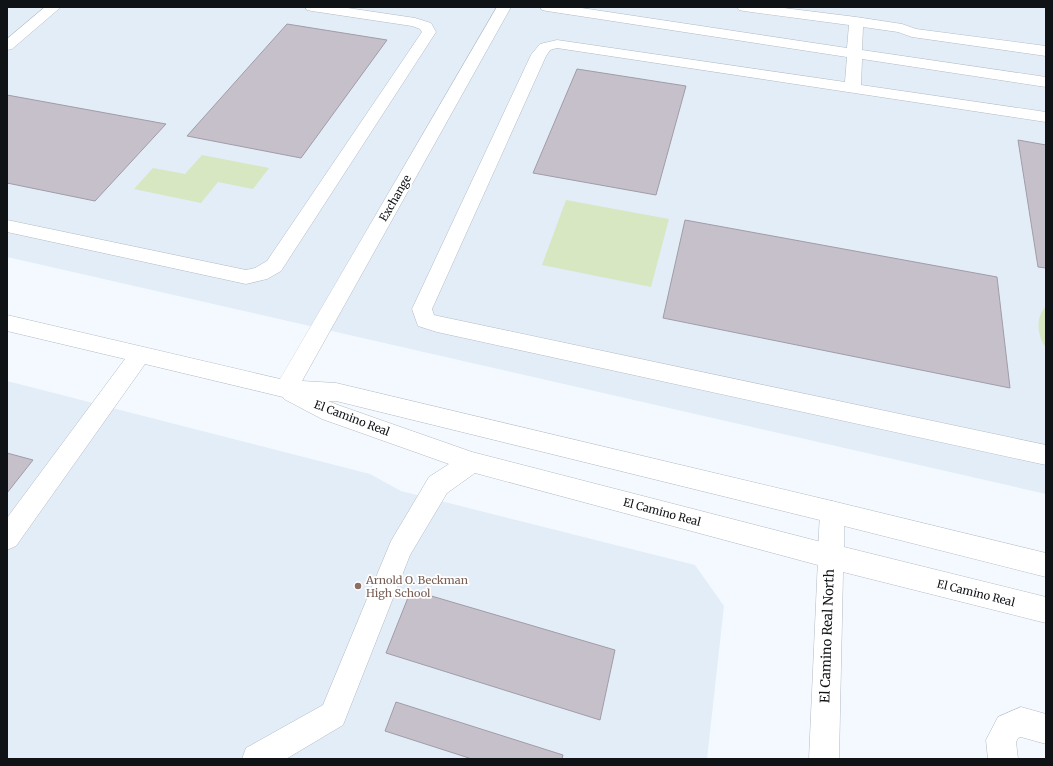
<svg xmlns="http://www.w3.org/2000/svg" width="1053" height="766" viewBox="0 0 1053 766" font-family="Merriweather,serif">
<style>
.built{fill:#e2edf8}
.green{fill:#d6e7c1}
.building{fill:#c6c0cb;stroke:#a19ca6}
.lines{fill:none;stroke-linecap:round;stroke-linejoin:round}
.minor-casing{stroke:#b3bbc4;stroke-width:1}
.major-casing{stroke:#b3bbc4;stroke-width:1}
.minor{fill:#fff;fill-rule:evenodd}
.major{fill:#fff;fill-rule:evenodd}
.education-dot{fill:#8d6e63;stroke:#fff;stroke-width:1.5}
.labels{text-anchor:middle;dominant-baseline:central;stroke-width:3.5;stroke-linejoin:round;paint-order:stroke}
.street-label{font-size:11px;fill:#101316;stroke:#fff}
.education-label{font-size:11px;fill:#785e54;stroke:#fff;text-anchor:start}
.near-street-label{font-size:13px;fill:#101316;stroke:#fff}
</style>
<rect width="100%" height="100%" fill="#f4f9ff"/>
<!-- built -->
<path class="built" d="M7,7H1046V494L7,257Z
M7,381L370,474L401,491L695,565L724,606L707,759H7Z"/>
<!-- green -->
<path class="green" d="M202,155L269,168L253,189L218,182L201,203L134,189L153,168L185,174Z
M566,200L669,219L651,287L542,265Z
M1046,306V348C1037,335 1035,318 1046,306Z"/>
<!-- building -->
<path class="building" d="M287,24L387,40L301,158L187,136Z
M577,69L686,86L656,195L533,173Z
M7,95L166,124L95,201L7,183Z
M1018,140L1046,145V268L1038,267Z
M685,220L997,277L1010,388L663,318Z
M7,453L33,460L7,493Z
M411,590L615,650L600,720L386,653Z
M396,702L563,755L562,759H472L385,731Z"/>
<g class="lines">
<defs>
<path id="minor" d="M45,7H61L12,49L7,50V39Z
M305,7H341L415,18L431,23L436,32L281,271L267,279L246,284L7,232V220L246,270L255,268L267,261L422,32L420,29L412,26L312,11L307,10Z
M497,7H511L302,381L336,383L832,501L841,504L844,512L841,520L832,523L336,401H328L338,405L472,452L829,544L838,547L842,556L838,565L829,568L475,473L447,493L410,555L343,725L286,759H242L246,748L323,705L391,541L429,477L449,464L322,419L284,399L283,397L145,364L16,546L7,550V518L125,359L7,331V315L280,379Z
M540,7H575L847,48L849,25L744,11L739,10L737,7H776L856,17L902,24L916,29L1046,46V56L912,37L898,32L863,27L862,50L1046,77V87L862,59L861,85L1046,112V122L557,48L550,50L546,56L432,309L434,315L438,316L1046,445V465L437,332L418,326L412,309L531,55L540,44L557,40L845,82L847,57L547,11L542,10Z
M1021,707L1046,714V744L1021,737L1018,738L1016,742L1018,759H988L986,740L998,717Z"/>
<path id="major" d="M832,501L1046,553V577L844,526V547L1046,597V623L843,572L839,759H809L818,559L816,556L818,552L820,512L823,504Z"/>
</defs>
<!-- minor casing -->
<use href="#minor" class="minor-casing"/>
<!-- major casing -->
<use href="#major" class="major-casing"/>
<!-- minor -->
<use href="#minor" class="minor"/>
<!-- major -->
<use href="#major" class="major"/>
</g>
<!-- markers -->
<circle class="education-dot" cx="358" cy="586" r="4"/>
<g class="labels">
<!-- street labels -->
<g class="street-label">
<text transform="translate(395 198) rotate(-60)">Exchange</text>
<text transform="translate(352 418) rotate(21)">El Camino Real</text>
<text transform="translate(662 512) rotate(15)">El Camino Real</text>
<text transform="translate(976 593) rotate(14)">El Camino Real</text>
</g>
<!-- education labels -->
<g class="education-label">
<text x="366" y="580">Arnold O. Beckman<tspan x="366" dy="13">High School</tspan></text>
</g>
<!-- near-street labels -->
<g class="near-street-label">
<text transform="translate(827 636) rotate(-88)">El Camino Real North</text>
</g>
</g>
<!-- border -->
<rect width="1053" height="766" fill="none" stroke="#101316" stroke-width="16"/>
</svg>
